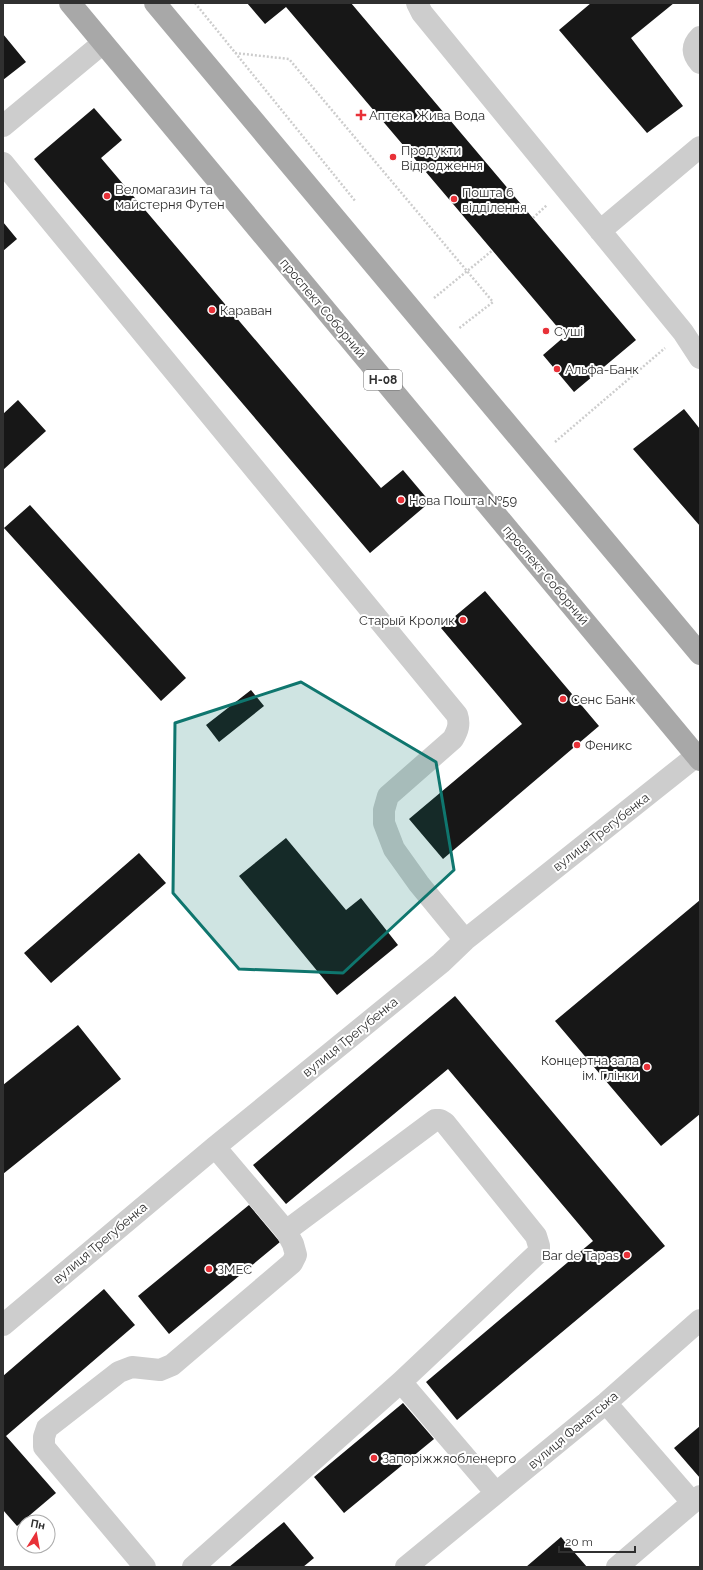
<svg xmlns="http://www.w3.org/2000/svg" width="703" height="1570" viewBox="0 0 703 1570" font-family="Raleway,sans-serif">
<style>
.building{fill:#171717}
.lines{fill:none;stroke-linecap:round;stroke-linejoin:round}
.path{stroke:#cdcdcd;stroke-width:2.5;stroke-dasharray:2 2;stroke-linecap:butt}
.minor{stroke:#cdcdcd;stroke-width:22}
.major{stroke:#a8a8a8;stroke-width:22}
.marked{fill:#0f766e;fill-opacity:0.2;stroke:#0f766e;stroke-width:3;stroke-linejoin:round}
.poi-dot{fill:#e83138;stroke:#fff;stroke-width:1.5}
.labels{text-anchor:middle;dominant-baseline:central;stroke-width:4;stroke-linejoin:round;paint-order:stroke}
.shield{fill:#fff;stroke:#6e6e6e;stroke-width:1}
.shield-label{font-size:12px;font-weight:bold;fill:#303030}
.poi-label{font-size:13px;fill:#303030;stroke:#fff;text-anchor:start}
.street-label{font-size:13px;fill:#303030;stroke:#fff}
</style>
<rect width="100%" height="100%" fill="#fff"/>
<!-- building -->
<path class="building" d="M247,3H351L636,340L574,392L543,355L565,336L286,7L265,24Z
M591,3H674L631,38L683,106L647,133L559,30Z
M3,34L26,62L3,80Z
M94,108L122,140L101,158L381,488L403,470L430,502L370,553L34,159Z
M3,222L17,239L3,251Z
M18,400L46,431L3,470V414Z
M684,409L700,429V526L633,449Z
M30,505L186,678L161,701L4,528Z
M485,591L599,726L443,859L409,819L522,724L441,628Z
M251,690L264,706L219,742L206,725Z
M286,838L346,910L361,898L398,945L337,995L239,876Z
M139,853L166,883L51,983L24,953Z
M700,900V1114L661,1146L555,1021Z
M455,996L665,1246L457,1420L426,1382L593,1241L448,1069L286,1204L253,1165Z
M78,1025L121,1079L3,1174V1085Z
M249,1205L280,1242L169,1334L138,1296Z
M104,1289L135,1325L6,1436L56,1493L17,1526L3,1510V1376Z
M403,1403L434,1439L344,1513L314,1477Z
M700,1426V1478L674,1448Z
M284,1522L314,1558L303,1567H229Z
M561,1537L587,1567H526Z"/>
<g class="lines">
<!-- path -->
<path class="path" d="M195,3L356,202
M235,53L289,59L493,302L458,329
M533,218L547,205
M434,298L493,250
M555,442L665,348"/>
<!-- minor -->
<path class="minor" d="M417,3L422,13L683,332L700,358
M700,37C691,46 692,54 700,63
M3,126L103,43
M3,163L457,715C460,724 458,730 453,739L388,796L384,810V823L394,849L419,884L465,940
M600,231L700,147
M215,1147L286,1231L435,1120H440L445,1123L536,1236L539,1246V1252L401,1382L496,1493
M3,1325L215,1147L441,963L465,940L700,753
M606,1403L692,1502
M145,1567L44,1447V1437L47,1428L119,1372L132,1367L160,1370L172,1365L292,1263L296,1255L293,1244L286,1231
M193,1567L401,1382
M406,1567L606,1403L700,1320
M617,1567L700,1496"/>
<!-- major -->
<path class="major" d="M70,3L700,760
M155,3L700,654"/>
</g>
<!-- marked area -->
<path class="marked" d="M301,682L436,762L454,870L343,973L239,969L173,893L175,723Z"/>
<!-- markers -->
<g class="poi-dot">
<path d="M359 109h4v4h4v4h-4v4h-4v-4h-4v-4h4z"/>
<circle cx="393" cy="157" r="4"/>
<circle cx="107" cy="196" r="4"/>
<circle cx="454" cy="199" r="4"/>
<circle cx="212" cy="310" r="4"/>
<circle cx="546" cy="331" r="4"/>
<circle cx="557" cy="369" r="4"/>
<circle cx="401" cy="500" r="4"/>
<circle cx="463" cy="620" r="4"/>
<circle cx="563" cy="699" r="4"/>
<circle cx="577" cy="745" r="4"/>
<circle cx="647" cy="1067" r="4"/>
<circle cx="627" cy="1255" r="4"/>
<circle cx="209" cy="1269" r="4"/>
<circle cx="374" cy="1458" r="4"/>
</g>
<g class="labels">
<!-- shield labels -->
<rect class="shield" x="364" y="370" width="38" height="20" rx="3"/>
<g class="shield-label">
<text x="383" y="380">Н-08</text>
</g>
<!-- poi labels -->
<g class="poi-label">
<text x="369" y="115">Аптека Жива Вода</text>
<text x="401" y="150">Продукти<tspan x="401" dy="15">Відродження</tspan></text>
<text x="115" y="189">Веломагазин та<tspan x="115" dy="15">майстерня Футен</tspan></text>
<text x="462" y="192">Пошта 6<tspan x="462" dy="15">відділення</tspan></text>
<text x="220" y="310">Караван</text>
<text x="554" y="331">Суші</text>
<text x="565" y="369">Альфа-Банк</text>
<text x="409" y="500">Нова Пошта №59</text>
<text x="455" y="620" text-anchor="end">Старый Кролик</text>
<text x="571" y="699">Сенс Банк</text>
<text x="585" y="745">Феникс</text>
<text x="639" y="1060" text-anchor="end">Концертна зала<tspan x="639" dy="15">ім. Глінки</tspan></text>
<text x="619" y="1255" text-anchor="end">Bar de Tapas</text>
<text x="217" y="1269">ЗМЕС</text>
<text x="382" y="1458">Запоріжжяобленерго</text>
</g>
<!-- street labels -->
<g class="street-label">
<text transform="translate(323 308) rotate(50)">проспект Соборний</text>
<text transform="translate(546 575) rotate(50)">проспект Соборний</text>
<text transform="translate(601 832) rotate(-38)">вулиця Трегубенка</text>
<text transform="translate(350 1037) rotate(-39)">вулиця Трегубенка</text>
<text transform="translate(100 1243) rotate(-40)">вулиця Трегубенка</text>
<text transform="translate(573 1430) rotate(-40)">вулиця Фанатська</text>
</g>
</g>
<!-- border -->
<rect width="703" height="1570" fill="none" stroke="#303030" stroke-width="8"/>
<!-- north arrow -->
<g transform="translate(36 1534) rotate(11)"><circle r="19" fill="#ffffff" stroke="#acacac"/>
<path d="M0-3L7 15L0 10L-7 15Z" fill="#e83138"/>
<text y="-6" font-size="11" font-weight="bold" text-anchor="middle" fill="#303030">Пн</text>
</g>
<!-- scale -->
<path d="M559 1546v6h76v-6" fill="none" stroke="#303030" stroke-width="2"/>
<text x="565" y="1546" font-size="12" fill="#303030" stroke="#ffffff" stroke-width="3" paint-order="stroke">20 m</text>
</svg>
